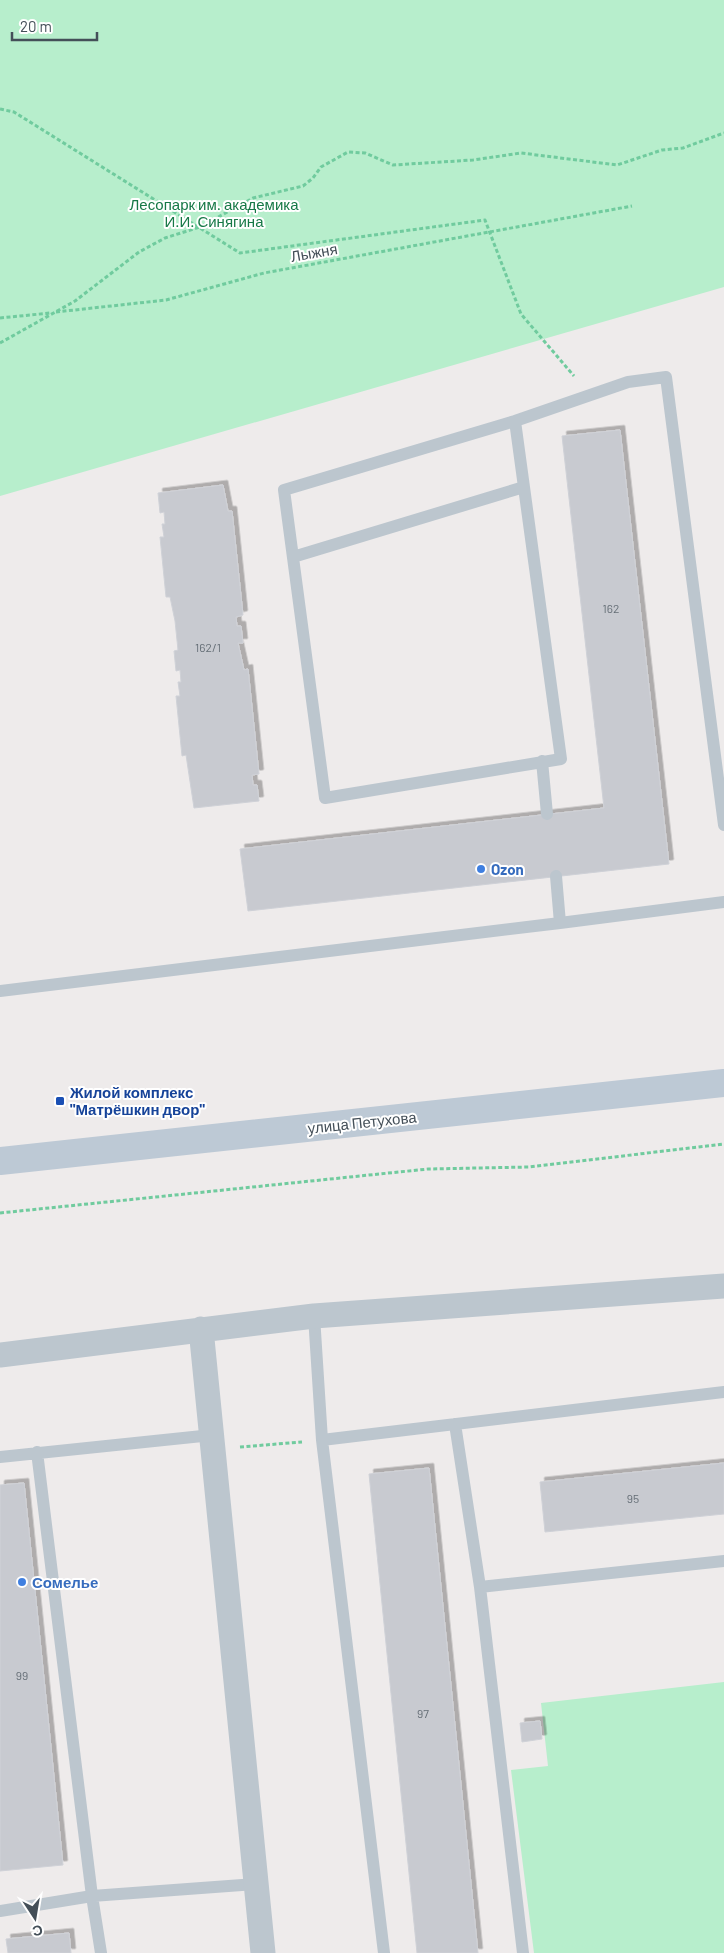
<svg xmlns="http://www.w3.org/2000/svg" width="724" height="1953" viewBox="0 0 724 1953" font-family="Barlow,sans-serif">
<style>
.green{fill:#b7eecc}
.building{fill:#c8cad0;stroke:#cfd1d7;filter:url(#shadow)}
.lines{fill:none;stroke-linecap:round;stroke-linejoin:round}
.path{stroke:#70cb9e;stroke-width:3;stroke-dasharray:4 2.5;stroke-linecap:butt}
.lane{stroke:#bcc6ce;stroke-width:12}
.street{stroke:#bcc6ce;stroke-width:25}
.secondary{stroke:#bdc9d5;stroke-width:28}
.shop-dot{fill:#3f7fe0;stroke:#fff;stroke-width:2}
.transit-dot{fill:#1a4fb4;stroke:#fff;stroke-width:2}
.labels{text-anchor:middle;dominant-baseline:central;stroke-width:4;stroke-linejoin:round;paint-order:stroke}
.number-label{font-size:12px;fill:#656e76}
.park-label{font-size:15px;fill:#167846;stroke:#fff}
.street-label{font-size:15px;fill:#444f58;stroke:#fff}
.shop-label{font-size:15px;font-weight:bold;fill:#366cbe;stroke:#fff;text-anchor:start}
.transit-label{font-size:15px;font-weight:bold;fill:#164399;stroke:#fff;text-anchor:start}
</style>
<defs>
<filter id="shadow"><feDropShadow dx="4.5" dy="-4.5" stdDeviation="0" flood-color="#0004"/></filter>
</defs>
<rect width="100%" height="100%" fill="#eeebeb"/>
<!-- green -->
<path class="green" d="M0,0H724V287L0,496Z
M724,1682V1953H534L511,1770L548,1766L541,1703Z"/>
<!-- building -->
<path class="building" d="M620,430L669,864L248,911L240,849L604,808L562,436Z
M223,485L228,511H232L243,615L236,617L237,626H241L243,643H238L244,670L248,669L259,774L252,775L253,785H257L259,801L194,808L186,755L182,756L176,696H180L178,682H181L180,670L176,671L174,651L178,650L175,621L170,597H166L160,537H164L162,524H165L164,512L160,513L158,493Z
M724,1463V1514L545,1532L540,1482Z
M429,1468L478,1953H417L369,1474Z
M24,1483L63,1865L0,1871V1485Z
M540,1721L542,1739L522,1742L520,1723Z
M69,1933L71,1953H8L6,1939Z"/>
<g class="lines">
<!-- path -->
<path class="path" d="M0,109L14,112L240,253L485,220L521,314L574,376
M56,312L166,300L264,273L632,206
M0,318L50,313
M0,343L75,301L139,252L165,238L200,227L253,198L303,186L313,178L321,167L348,152L365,153L393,165L473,160L521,153L617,165L662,150L683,148L724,133
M0,1213L428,1169L529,1167L724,1144
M240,1447L302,1442"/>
<!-- lane -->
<path class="lane" d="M515,421L561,759L325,798L284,490L515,421L628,382L666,377L724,825
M293,557L524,487
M542,761L547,814
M556,876L560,923L724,902
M0,991L560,923
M314,1316L322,1440L384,1953
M455,1424L480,1587L523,1953
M322,1440L724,1392
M37,1452L92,1896L101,1953
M0,1457L212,1435
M480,1587L724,1561
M0,1911L92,1896L256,1884"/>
<!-- street -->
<path class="street" d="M201,1329L263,1953
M0,1355L314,1316L724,1286"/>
<!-- secondary -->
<path class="secondary" d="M0,1161L724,1083"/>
</g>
<!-- markers -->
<g class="shop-dot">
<circle cx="481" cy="869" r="5"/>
<circle cx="22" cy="1582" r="5"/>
</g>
<rect class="transit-dot" x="55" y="1096" width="10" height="10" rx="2.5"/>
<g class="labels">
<!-- number labels -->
<g class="number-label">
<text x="611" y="608">162</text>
<text x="208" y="647">162/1</text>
<text x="633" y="1498">95</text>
<text x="22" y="1675">99</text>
<text x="423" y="1713">97</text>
</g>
<!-- park labels -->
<g class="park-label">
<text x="214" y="204">Лесопарк им. академика<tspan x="214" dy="17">И.И. Синягина</tspan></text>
</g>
<!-- street labels -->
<g class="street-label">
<text transform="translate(314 252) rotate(-10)">Лыжня</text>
<text transform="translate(362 1122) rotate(-6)">улица Петухова</text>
</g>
<!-- shop labels -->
<g class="shop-label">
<text x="491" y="869">Ozon</text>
<text x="32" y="1582">Сомелье</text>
</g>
<!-- transit labels -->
<g class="transit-label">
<text x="70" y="1092">Жилой комплекс<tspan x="70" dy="17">"Матрёшкин двор"</tspan></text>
</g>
</g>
<!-- north arrow -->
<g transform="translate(35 1918) rotate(168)" stroke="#ffffff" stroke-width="4" paint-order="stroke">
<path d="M0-4L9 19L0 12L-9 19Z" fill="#444f58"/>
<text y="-8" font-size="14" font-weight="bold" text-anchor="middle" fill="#444f58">С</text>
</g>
<!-- scale -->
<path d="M12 32v8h85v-8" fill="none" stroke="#444f58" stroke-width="2.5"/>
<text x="20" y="32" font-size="15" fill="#444f58" stroke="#ffffff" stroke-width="4" paint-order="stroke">20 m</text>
</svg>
